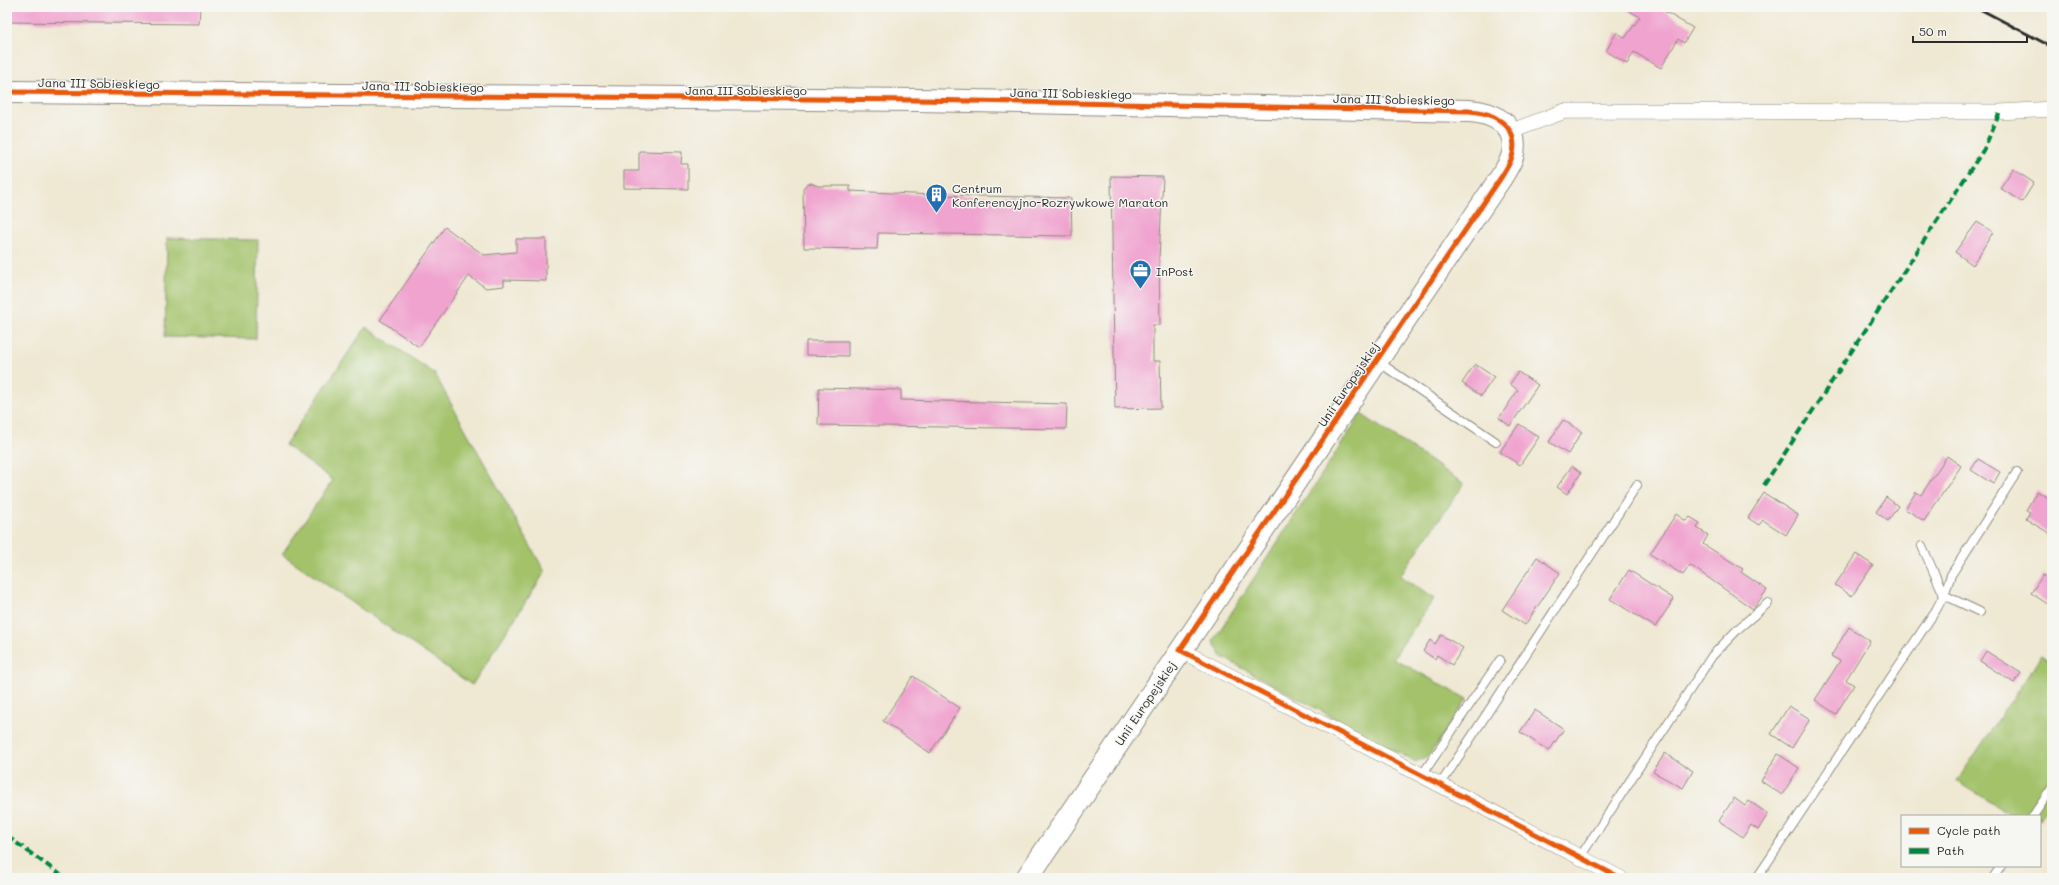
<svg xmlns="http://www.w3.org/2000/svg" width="2059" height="885" viewBox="0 0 2059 885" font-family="Mali,sans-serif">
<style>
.green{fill:#a3c26b;stroke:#67764b}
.building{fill:#f0a3cf}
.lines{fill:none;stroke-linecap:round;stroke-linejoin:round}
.lane-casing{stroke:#8d8a7f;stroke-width:10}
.street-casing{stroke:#8d8a7f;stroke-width:16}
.secondary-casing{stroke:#8d8a7f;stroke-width:24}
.lane{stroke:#fff;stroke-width:8}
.street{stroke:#fff;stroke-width:15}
.secondary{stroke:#fff;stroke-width:22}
.rail{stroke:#2b2b2b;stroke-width:3}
.quiet{stroke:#00873e;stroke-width:4;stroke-dasharray:8 4;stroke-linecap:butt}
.cycleway-casing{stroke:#f6f6f2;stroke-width:8}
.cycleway{stroke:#e8590c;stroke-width:5}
.labels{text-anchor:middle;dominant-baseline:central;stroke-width:3;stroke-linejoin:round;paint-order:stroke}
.street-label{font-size:12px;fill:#2b2b2b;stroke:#f6f6f2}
.poi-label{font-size:12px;fill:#2b2b2b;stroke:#f6f6f2;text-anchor:start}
</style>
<rect width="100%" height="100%" fill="#f6f6f2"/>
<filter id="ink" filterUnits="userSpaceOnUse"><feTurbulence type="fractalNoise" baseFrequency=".025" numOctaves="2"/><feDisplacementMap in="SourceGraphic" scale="8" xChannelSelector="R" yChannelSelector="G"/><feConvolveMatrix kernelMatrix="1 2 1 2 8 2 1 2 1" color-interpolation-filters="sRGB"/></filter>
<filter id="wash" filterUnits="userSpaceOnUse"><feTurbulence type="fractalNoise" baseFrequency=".012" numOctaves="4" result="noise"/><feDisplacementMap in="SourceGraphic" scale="16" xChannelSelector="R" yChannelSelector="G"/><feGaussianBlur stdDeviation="0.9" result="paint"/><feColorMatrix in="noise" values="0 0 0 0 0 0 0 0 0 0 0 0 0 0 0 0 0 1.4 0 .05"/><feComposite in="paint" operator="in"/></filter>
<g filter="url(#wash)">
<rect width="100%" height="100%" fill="#efe8d3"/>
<!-- green -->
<path class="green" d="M167,238L258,240L256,339L165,337Z
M366,327L434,373L545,572L472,685L282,554L333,480L285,445Z
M1361,414L1464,484L1400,576L1434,599L1393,658L1467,699L1429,756L1415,762L1222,657L1213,641Z
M2041,656L2052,664V802L2040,820V816H2013L1957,781Z"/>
<g id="blocks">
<!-- building -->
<path class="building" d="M7,7H200L199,24L7,22Z
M1622,7H1657L1693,28L1684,43L1678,39L1661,68L1634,52L1627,64L1606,51L1617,32L1625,38L1640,17Z
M639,151L682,152L681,164H688V189L624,188V171H639Z
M2013,169L2034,183L2022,202L2000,188Z
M1111,176L1163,177L1159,259L1160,325H1153V361H1160L1161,408L1115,409Z
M811,183L818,186H850V191L933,195L1071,198L1072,236L878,233L877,249L804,248L803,188L807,184Z
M1977,222L1993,232L1973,265L1955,252Z
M445,227L484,255L516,252V239H546V281L504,280V286L486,288L469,276L419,347L380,320Z
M806,341H848V356L806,355Z
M1475,364L1494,377L1481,396L1462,383Z
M1518,372L1538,385L1510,426L1499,418L1518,390L1510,384Z
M819,388L901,390V400L1067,404L1066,429L818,425Z
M1563,420L1582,432L1568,454L1549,442Z
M1519,424L1539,437L1520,465L1500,452Z
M1947,456L1961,466L1924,521L1905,509L1916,492L1921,495Z
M1978,459L2000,472L1993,484L1971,470Z
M1572,466L1581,473L1567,494L1557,487Z
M2037,491L2052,500V535L2026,519L2030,512L2026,510Z
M1764,493L1798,515L1786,535L1763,520L1759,525L1748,518Z
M1886,497L1898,506L1888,521L1876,512Z
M1676,514L1686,521L1690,517L1700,523L1697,528L1708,535L1703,544L1743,569L1741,572L1767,590L1753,609L1690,565L1683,575L1650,554Z
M1856,554L1873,565L1852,596L1835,585Z
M1537,557L1560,573L1525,625L1502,610Z
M1629,570L1674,599L1655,627L1610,599Z
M2043,575L2052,581V607L2031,593Z
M1849,627L1870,641L1846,680L1854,685L1836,714L1815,700L1840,661L1831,656Z
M1441,635L1463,648L1452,665L1437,655L1435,659L1423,651L1430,640L1435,644Z
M1986,651L2021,673L2014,683L1980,661Z
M913,676L960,708L930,753L883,721Z
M1789,706L1810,719L1792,748L1771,734Z
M1535,710L1564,729L1549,751L1520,732Z
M1665,753L1693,771L1683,788L1653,772Z
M1778,754L1799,768L1782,795L1761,781Z
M1734,798L1745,806L1749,801L1768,814L1758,830L1751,825L1743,837L1719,821Z"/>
</g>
</g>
<g filter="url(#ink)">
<use href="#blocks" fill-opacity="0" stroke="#8d8a7f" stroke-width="1"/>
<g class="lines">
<defs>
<path id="lane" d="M1377,361L1496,442
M1922,546L1944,595L1980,612
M1422,775L1500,660
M1440,785L1637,485
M2033,816L2052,788
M1580,857L1712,656L1739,628L1768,603
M1757,878L1936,610L1944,595L1951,575L2017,472
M1993,878L2001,866"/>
<path id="street" d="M1509,132L1565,111L2000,112L2052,109
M1180,650L1620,878"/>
<path id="secondary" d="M7,92L917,100L1469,111C1492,112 1519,125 1513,153C1512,161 1506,169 1502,176L1027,878"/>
</defs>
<!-- lane casing -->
<use href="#lane" class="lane-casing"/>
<!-- street casing -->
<use href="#street" class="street-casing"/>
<!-- secondary casing -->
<use href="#secondary" class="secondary-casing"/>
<!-- lane -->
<use href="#lane" class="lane"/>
<!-- street -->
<use href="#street" class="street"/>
<!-- secondary -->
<use href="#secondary" class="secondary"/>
<!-- rail -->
<path class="rail" d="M1976,7L2052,47"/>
<!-- quiet -->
<path class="quiet" d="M1764,485L1984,149L2000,112
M7,836L65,878"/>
<defs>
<path id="cycleway" d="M7,92L917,100L1469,111C1492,112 1519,125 1513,153C1512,161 1506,169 1502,176L1180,650L1620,878"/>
</defs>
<!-- cycleway casing -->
<use href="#cycleway" class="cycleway-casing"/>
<!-- cycleway -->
<use href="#cycleway" class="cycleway"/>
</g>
</g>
<!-- icons -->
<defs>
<symbol id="building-pin" viewBox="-11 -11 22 30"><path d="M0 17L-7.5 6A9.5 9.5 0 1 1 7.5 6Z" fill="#1f6fb2" stroke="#f6f6f2"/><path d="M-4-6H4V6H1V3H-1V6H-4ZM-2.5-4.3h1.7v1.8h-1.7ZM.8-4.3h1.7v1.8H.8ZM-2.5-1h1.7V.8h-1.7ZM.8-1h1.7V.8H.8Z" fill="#fff"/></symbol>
<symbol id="office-pin" viewBox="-11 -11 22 30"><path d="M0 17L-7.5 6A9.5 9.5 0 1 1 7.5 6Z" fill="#1f6fb2" stroke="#f6f6f2"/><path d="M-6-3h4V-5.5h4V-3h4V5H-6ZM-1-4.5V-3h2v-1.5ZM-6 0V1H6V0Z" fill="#fff"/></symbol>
</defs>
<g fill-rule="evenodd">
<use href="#building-pin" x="924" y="182" width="25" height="34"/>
<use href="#office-pin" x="1128" y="258" width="25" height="34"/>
</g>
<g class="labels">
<!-- street labels -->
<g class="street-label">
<text transform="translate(99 83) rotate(1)">Jana III Sobieskiego</text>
<text transform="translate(423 86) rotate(1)">Jana III Sobieskiego</text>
<text x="746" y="90">Jana III Sobieskiego</text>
<text transform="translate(1071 93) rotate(1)">Jana III Sobieskiego</text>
<text transform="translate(1394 99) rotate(1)">Jana III Sobieskiego</text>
<text transform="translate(1348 384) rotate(-56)">Unii Europejskiej</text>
<text transform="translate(1145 703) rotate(-56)">Unii Europejskiej</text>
</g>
<!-- poi labels -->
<g class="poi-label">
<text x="952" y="188">Centrum<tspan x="952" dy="14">Konferencyjno-Rozrywkowe Maraton</tspan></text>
<text x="1156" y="271">InPost</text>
</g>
</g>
<!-- margin -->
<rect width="2059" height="885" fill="none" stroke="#f6f6f2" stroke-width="24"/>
<!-- legend -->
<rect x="1901" y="815" width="140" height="52" fill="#f6f6f2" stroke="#a5a5a2"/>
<rect x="1909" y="828" width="20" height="6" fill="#e8590c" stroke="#a5a5a2"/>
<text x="1937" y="835" font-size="12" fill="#2b2b2b">Cycle path</text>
<rect x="1909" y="848" width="20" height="6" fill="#00873e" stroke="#a5a5a2"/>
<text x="1937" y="855" font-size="12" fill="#2b2b2b">Path</text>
<!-- scale -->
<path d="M1913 36v6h114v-6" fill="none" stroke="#2b2b2b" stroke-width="2"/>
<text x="1919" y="36" font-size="12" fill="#2b2b2b" stroke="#f6f6f2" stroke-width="3" paint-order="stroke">50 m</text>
</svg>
